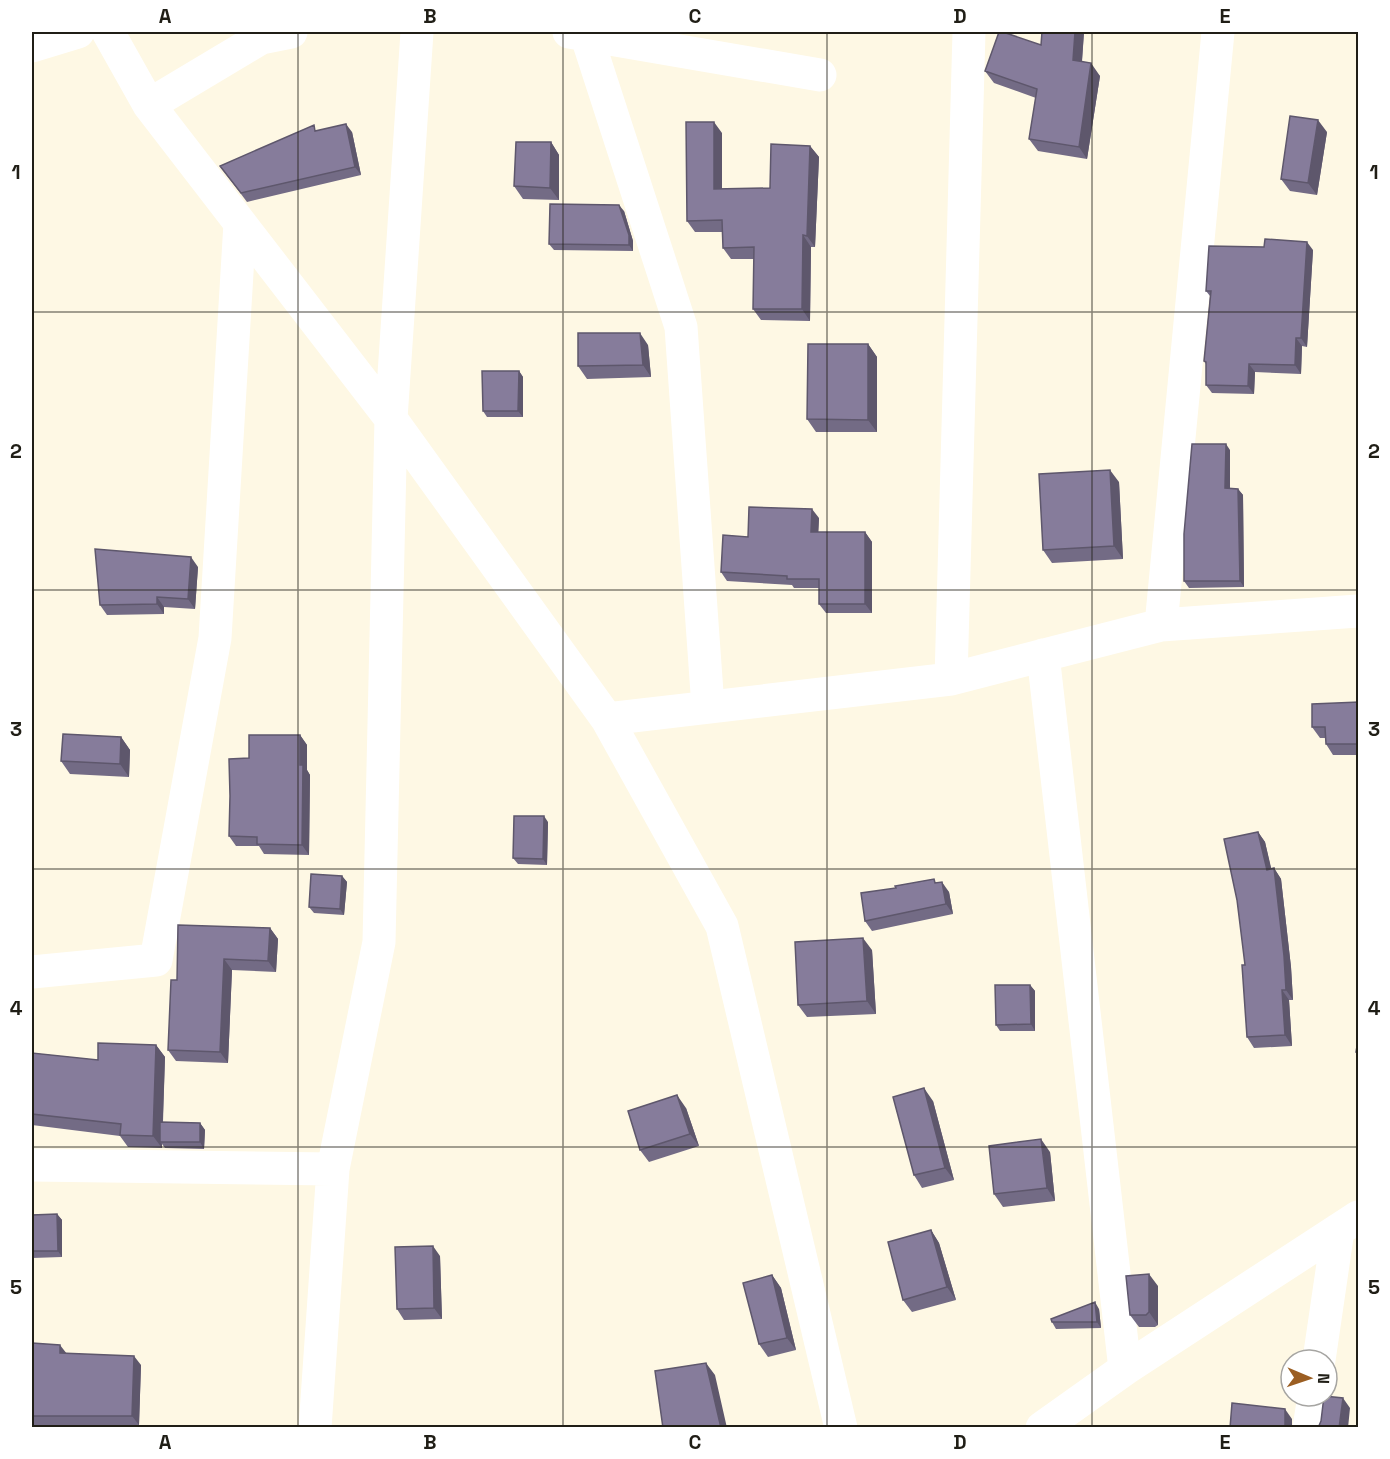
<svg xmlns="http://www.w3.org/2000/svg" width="1390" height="1459" viewBox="0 0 1390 1459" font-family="'Space Grotesk',sans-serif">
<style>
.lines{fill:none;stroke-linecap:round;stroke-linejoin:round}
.minor{stroke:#fff;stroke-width:33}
.wall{fill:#736b85}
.shaded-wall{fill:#5e576c}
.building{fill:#867c9b;stroke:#5e576c;stroke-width:1.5}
.grid{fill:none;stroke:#201e16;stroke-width:1.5;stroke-opacity:0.55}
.neatline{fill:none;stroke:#201e16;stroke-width:2}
.grid-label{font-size:20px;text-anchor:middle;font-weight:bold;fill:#201e16}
</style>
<rect width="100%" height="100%" fill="#fef8e4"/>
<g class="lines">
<!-- minor -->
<path class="minor" d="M108,32L149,105L391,419L607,719L722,926L841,1428
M569,32L820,75
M586,34L681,327L708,707
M32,46L78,32
M149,105L261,38L291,32
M1161,625L1218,32
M1043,655L1125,1369
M951,679L969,32
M607,719L951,679L1161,625L1358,611
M32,972L156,960L215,638L240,223
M32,1165L333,1169
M1319,1360L1338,1230
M315,1428L333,1169L379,942L391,419L417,32
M1042,1428L1125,1369L1358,1217
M1309,1428L1314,1396"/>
</g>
<!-- wall -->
<path class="wall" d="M1042,32H1084L1082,62L1100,76L1087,159L1038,151L1029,139L1036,98L994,83L985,71L1041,45Z
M318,130L352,132L361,175L247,202L220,166Z
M1327,132L1317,195L1290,191L1281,179Z
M722,133V189L770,188L810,146L819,157L815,247H811L810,321L761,320L753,309L754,259H731L723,248V232H695L687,221Z
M551,142L559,155V200L523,199L514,186Z
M624,211L633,241V251L554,250L549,244Z
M1313,250L1307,347L1302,346L1301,374L1255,372L1254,394L1212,393L1206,385V364L1204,361L1210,296L1206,291Z
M868,344L877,357V432H816L807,419Z
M648,345L651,377L587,379L578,366Z
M519,371L523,377V417H487L483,411Z
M1230,450V488L1238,489L1243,495L1244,587L1189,588L1184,581Z
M1119,482L1123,559L1052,563L1043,550Z
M819,518L818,532H865L872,542V613H826L819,604V588H794L792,585L727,581L721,572L748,537Z
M198,567L195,609L164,607V614L107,615L100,605Z
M1359,702V755H1333L1326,744V738H1320L1312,727Z
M300,735L307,745V770L310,775L309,855L264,854L259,846H236L229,836L249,758Z
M121,737L130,750L129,777L70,774L61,761Z
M548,822L547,865L518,864L513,858Z
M1258,832L1265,842L1271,869L1274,868L1281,879L1291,967L1293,1000H1289L1292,1046L1254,1048L1247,1037L1245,965Z
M342,876L347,882L344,915L314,913L309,907Z
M937,883L949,892L953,914L872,931L865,921Z
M270,928L278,939L276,972L232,970L228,1063L176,1061L168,1050L177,980Z
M872,950L876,1014L807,1017L798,1005Z
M1030,985L1035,991V1031H1000L996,1025Z
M156,1045L165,1057L163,1122L200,1123L205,1130L204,1149L165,1148L162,1144V1148L128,1147L120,1136L32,1125V1053L98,1060Z
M933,1101L954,1180L922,1188L914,1175Z
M686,1108L699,1146L649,1162L640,1150Z
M1050,1152L1055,1201L1003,1207L994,1194Z
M57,1214L62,1220V1257L32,1258V1215Z
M931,1230L939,1243L956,1300L912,1312L903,1300Z
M440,1256L442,1319L404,1320L397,1309Z
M772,1275L781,1288L796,1350L768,1357L759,1344Z
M1158,1286V1325L1155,1327H1139L1130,1315Z
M1099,1309L1101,1328L1056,1329L1052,1322Z
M32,1343L66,1353L141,1365L139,1425H32Z"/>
<!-- shaded-wall -->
<path class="shaded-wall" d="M1075,32H1084L1081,73L1073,60Z
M1091,63L1100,76L1087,159L1079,147Z
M1318,120L1327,132L1317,195L1308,183Z
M714,122L722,133V200L714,189Z
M346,124L352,132L361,175L355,167Z
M551,142L559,155V200L550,188Z
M810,146L819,157L815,247L807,236Z
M619,205L624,211L633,241V251L629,245Z
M803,235L811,247L810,321L802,309Z
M1307,242L1313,250L1307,347L1301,338Z
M640,333L648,345L651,377L643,365Z
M1296,338L1302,346L1301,374L1295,365Z
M868,344L877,357V432L868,420Z
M1249,364L1255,372L1254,394L1248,386Z
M519,371L523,377V417L518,411Z
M1226,444L1230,450V494L1225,488Z
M1110,470L1119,482L1123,559L1114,546Z
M1238,489L1243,495L1244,587L1240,581Z
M812,509L819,518L818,542L811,532Z
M865,532L872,542V613L865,604Z
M191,557L198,567L195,609L188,599Z
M157,597L164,607V614L157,604Z
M300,735L307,745V770L310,775L309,855L302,845Z
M121,737L130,750L129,777L120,764Z
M544,816L548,822L547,865L543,859Z
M1258,832L1265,842L1274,880L1267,870Z
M1274,868L1281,879L1291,967L1293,1000L1286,990Z
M342,876L347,882L344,915L340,909Z
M942,882L949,892L953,914L946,904Z
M270,928L278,939L276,972L268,961Z
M863,938L872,950L876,1014L867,1001Z
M224,959L232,970L228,1063L220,1052Z
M1030,985L1035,991V1031L1031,1024Z
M1282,990L1289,1000L1292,1046L1285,1035Z
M156,1045L165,1057L162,1142H160L162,1144V1148L153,1136Z
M924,1088L933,1101L954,1180L945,1168Z
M677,1095L686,1108L699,1146L690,1134Z
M200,1123L205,1130L204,1149L200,1142Z
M1041,1139L1050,1152L1055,1201L1047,1188Z
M57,1214L62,1220V1257L58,1251Z
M931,1230L939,1243L956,1300L947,1287Z
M433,1246L440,1256L442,1319L434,1308Z
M1149,1274L1158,1286V1325L1149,1312Z
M772,1275L781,1288L796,1350L787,1338Z
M1095,1302L1099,1309L1101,1328L1097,1322Z
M60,1345L67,1354L60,1353Z
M134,1356L141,1365L139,1425L132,1416Z
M706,1363L715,1375L727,1428H721Z
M1343,1398L1350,1408L1348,1428H1339Z
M1285,1409L1292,1419V1428H1286L1285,1425Z"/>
<!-- building -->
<path class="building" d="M999,32H1003L1041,45L1042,32H1075L1073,60L1091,63L1079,147L1029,139L1037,89L985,71Z
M1290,116L1318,120L1308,183L1281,179Z
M686,122H714V189L770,188L771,144L810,146L807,236L803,235L802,309H753L754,247L723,248L722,220L687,221Z
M346,124L355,167L241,193L220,166L314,125L315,131Z
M516,142H551L550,188L514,186Z
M550,204L619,205L629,235V245L549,244Z
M1265,239L1307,242L1301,338H1296L1295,365L1249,364L1248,386L1206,385V362L1204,361L1211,291H1206L1209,246L1264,247Z
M578,333H640L643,365L578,366Z
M808,344H868V420L807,419Z
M482,371H519L518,411H483Z
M1192,444H1226L1225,488L1238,489L1240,581H1184V534Z
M1110,470L1114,546L1043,550L1039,474Z
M749,507L812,509L811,532H865V604H819V579H787V576L721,572L723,535L748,537Z
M95,549L191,557L188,599L157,597V604L100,605Z
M1359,702V744H1326L1325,727H1312V704Z
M63,734L121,737L120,764L61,761Z
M249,735H300V765H303L302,845L257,844V837L229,836L230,796L229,759L249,758Z
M514,816H544L543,859L513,858Z
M1258,832L1267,870L1274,868L1284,956L1286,990H1282L1285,1035L1247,1037L1242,965H1245L1237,900L1224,839Z
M311,874L342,876L340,909L309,907Z
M934,879L935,883L942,882L946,904L865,921L861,893L896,888L895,886Z
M178,925L270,928L268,961L224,959L220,1052L168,1050L171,980H177Z
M863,938L867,1001L798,1005L795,942Z
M995,985H1030L1031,1024L996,1025Z
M1359,1035V1052H1356Z
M98,1043L156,1045L153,1136L120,1135L121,1124L32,1114V1053L98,1060Z
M924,1088L945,1168L914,1175L893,1097Z
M677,1095L690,1134L640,1150L628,1111Z
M160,1122L200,1123V1142H160Z
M1041,1139L1047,1188L994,1194L989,1146Z
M57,1214L58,1251H32V1215Z
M931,1230L947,1287L903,1300L888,1242Z
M433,1246L434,1308L397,1309L395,1247Z
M1149,1274V1312L1146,1315H1130L1126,1276Z
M772,1275L787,1338L759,1344L743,1283Z
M1095,1302L1097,1322H1052L1051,1319Z
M32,1343L60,1345V1353L134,1356L132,1416H32Z
M706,1363L721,1428H663L655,1371Z
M1324,1396L1343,1398L1339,1428H1318L1321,1421Z
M1232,1403L1285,1409V1425L1287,1428H1230Z"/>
<!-- grid -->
<path class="grid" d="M298,32V1428M563,32V1428M827,32V1428M1092,32V1428M32,312H1358M32,590H1358M32,869H1358M32,1147H1358"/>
<!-- border -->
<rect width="1390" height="1459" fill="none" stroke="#ffffff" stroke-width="66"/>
<!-- north arrow -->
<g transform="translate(1309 1378) rotate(92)"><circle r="28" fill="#ffffff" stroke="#a6a5a2" stroke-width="1.5"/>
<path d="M0-4.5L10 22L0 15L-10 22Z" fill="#9b5e22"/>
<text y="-9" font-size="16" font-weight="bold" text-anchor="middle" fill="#201e16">N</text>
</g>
<rect x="33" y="33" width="1324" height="1393" class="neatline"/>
<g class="grid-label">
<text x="165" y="23">A</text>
<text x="430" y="23">B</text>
<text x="695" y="23">C</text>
<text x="960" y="23">D</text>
<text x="1225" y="23">E</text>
<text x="16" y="179">1</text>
<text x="1374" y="179">1</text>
<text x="16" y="458">2</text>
<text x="1374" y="458">2</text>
<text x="16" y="736">3</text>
<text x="1374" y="736">3</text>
<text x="16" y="1015">4</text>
<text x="1374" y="1015">4</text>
<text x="16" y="1294">5</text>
<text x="1374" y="1294">5</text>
<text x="165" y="1449">A</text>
<text x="430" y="1449">B</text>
<text x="695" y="1449">C</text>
<text x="960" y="1449">D</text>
<text x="1225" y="1449">E</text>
</g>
</svg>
